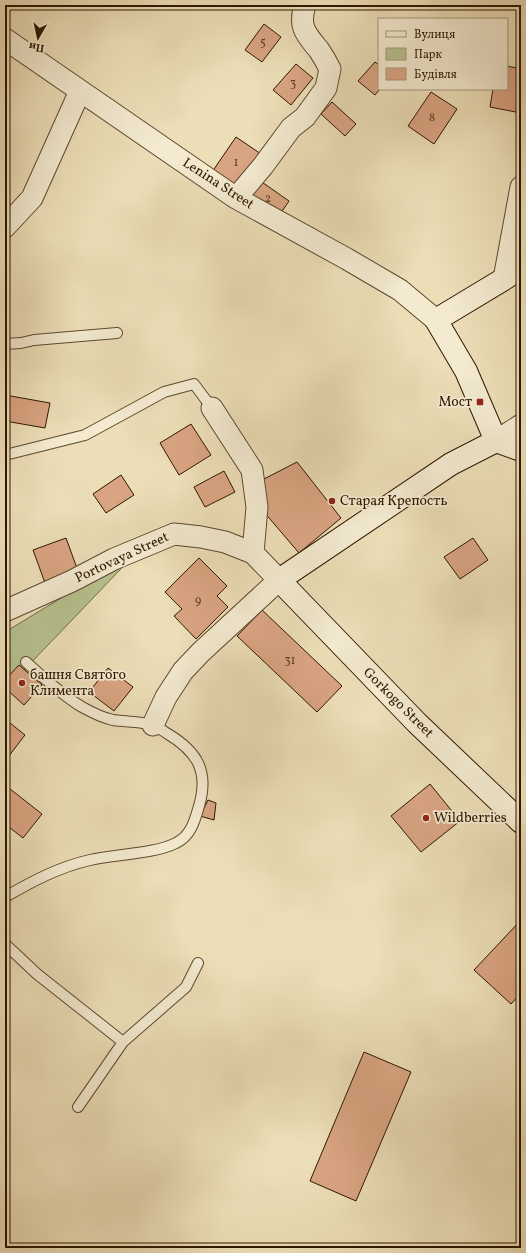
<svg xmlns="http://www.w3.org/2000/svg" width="526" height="1253" viewBox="0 0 526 1253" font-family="Vollkorn,serif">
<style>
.green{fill:#b7c18f;stroke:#736c48}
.building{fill:#d9a482;stroke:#2f1600}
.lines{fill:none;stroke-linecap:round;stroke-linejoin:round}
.lane-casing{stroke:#5e482e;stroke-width:12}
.street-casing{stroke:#5e482e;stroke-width:23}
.secondary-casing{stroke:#2f1600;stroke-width:24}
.lane{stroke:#f3ead0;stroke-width:10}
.street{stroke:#f3ead0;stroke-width:21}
.secondary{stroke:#f3ead0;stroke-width:22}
.poi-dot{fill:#8f2418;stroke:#f3ead0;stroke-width:1.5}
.labels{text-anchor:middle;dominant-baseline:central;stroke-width:3.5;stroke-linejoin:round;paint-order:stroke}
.number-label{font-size:12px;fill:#5a3a20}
.street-label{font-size:14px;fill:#2f1600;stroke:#f3ead0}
.poi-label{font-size:14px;fill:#2f1600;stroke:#f3ead0;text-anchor:start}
</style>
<rect width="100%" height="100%" fill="#ecdeb7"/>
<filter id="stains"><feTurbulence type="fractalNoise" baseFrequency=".005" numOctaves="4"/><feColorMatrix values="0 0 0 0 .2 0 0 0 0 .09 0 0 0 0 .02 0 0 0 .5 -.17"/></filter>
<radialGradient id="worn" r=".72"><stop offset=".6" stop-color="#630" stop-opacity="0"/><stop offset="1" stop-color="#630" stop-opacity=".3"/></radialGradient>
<!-- green -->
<path class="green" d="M137,552L5,690V632Z"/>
<!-- building -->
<path class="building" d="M264,24L281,37L262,62L245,50Z
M375,62L379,65V89H380L375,95L358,81Z
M296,64L313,78L291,105L273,90Z
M507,66L521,69V113L490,107L493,89H507Z
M431,92L457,109L434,144L408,126Z
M332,102L356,124L345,136L321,114Z
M236,137L261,154L237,189L212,172Z
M259,180L289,201L278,217L248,196Z
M5,395L50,403L45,428L5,421Z
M191,424L211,455L179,475L160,443Z
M297,462L341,518L299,553L264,512L262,480Z
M224,471L235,492L205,507L194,487Z
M121,475L134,495L106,513L93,494Z
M66,538L78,571L45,583L33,550Z
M473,538L488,560L460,579L444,557Z
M199,558L227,586L217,596L228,607L196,639L174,616L182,609L165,592Z
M262,610L342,686L317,712L237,636Z
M19,665L42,685L24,705L5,688V680Z
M108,668L133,687L114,711L89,692Z
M5,719L25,735L5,761Z
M430,784L460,821L421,852L391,816Z
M5,785L42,814L23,838L5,824Z
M208,800L216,803L214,820L200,816Z
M521,920V993L511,1004L474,970Z
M364,1052L411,1072L356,1201L310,1181Z"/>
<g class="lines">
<defs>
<path id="lane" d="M5,344L21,343L34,340L117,333
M5,455L85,435L164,392L194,384L212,408
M5,897C33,881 59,867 90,860C116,854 154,854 176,843C191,836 195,820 199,806C209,772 198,752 168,734C163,731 157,726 152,725C140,721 126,722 113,720C104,718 91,712 82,707C62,695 44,678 26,662
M5,944L37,974L123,1042
M78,1107L123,1042L186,987L198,963"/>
<path id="street" d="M5,39L236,198L347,259L400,290L436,320
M236,198L263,166L291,128L305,117L326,88L330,69C327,63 323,56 319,50C306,34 298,27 305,5
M5,227L32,198L80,91
M504,279L521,187
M212,408L252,470L257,507L253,553
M496,441L521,425
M5,611L72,581L114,559L174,534L201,537L225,542L253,553L279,580L201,652L183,671L166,697L153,725"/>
<path id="secondary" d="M496,441L451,464L279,580L417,723L521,822
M496,441L466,371L436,320L504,279L521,268
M496,441L521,450"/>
</defs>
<!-- lane casing -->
<use href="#lane" class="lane-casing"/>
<!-- street casing -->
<use href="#street" class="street-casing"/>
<!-- secondary casing -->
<use href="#secondary" class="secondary-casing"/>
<!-- lane -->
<use href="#lane" class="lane"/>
<!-- street -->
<use href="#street" class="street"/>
<!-- secondary -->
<use href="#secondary" class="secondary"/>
</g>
<!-- markers -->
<g class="poi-dot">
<rect x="476" y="398" width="8" height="8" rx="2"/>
<circle cx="332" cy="501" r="4"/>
<circle cx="22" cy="683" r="4"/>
<circle cx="426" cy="818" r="4"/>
</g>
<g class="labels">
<!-- number labels -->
<g class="number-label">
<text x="263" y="43">5</text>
<text x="293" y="84">3</text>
<text x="432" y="118">8</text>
<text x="236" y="163">1</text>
<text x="268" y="199">2</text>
<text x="198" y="601">9</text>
<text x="290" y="661">31</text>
</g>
<!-- street labels -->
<g class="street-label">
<text transform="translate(218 184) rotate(33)">Lenina Street</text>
<text transform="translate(122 558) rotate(-25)">Portovaya Street</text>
<text transform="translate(398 703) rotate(45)">Gorkogo Street</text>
</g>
<!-- poi labels -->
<g class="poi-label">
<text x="472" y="402" text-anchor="end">Мост</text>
<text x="340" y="501">Старая Крепость</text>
<text x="30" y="675">башня Святого<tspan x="30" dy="16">Климента</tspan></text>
<text x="434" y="818">Wildberries</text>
</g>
</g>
<!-- margin -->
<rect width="526" height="1253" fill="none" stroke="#ecdeb7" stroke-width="20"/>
<rect x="6" y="6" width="514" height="1241" fill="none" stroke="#2f1600" stroke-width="2"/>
<rect x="10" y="10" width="506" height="1233" fill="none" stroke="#2f1600"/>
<!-- legend -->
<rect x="378" y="18" width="130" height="72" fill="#f3ead0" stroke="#a5957d"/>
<rect x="386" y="31" width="20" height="6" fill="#f3ead0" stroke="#a5957d"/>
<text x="414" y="38" font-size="12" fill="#2f1600">Вулиця</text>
<rect x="386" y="48" width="20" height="12" fill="#b7c18f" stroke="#a5957d"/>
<text x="414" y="58" font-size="12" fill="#2f1600">Парк</text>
<rect x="386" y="68" width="20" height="12" fill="#d9a482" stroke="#a5957d"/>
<text x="414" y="78" font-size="12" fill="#2f1600">Будівля</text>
<!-- north arrow -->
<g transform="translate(38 38) rotate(189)" stroke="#f3ead0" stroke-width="3" paint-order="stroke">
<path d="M0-3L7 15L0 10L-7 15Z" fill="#2f1600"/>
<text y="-6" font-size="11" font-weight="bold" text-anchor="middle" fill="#2f1600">Пн</text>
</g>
<rect width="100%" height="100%" filter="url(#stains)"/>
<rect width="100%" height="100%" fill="url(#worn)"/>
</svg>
